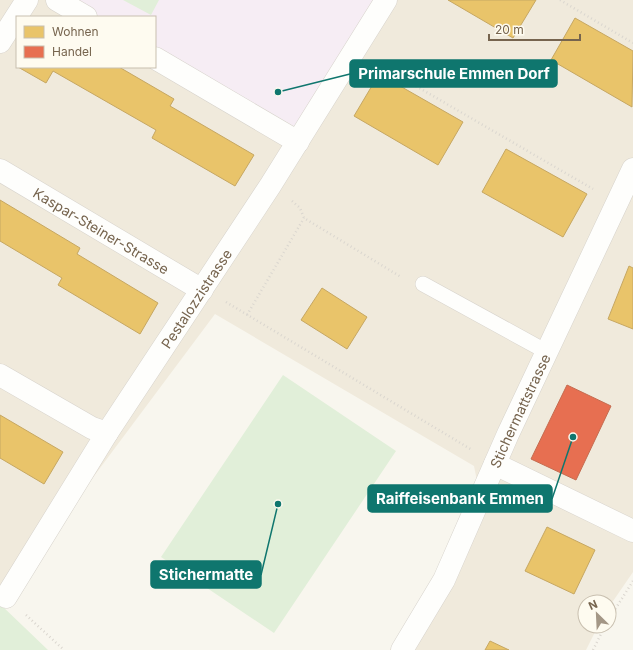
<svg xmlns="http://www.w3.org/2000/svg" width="633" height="650" viewBox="0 0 633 650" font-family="Inter,sans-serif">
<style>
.residential{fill:#f0eadc}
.education{fill:#f6edf4}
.green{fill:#e1efd9}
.homes{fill:#e9c46a;stroke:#c6a762}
.shops{fill:#e76f51;stroke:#c56c50}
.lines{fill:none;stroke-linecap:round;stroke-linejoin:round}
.lane-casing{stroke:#d7d3cc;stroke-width:16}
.street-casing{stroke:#d7d3cc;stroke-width:23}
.path{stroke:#dad6cf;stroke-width:2.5;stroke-dasharray:1 3;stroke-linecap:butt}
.lane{stroke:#fefefc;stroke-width:15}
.street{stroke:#fefefc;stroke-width:22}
.labels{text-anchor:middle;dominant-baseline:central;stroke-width:4;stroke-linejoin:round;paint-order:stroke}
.street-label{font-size:14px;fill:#76644e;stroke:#fefbf0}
.leader{fill:none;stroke:#0f766e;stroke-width:1.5}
.callout-dot{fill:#0f766e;stroke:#fefbf0;stroke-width:1.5}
.callout{fill:#0f766e;stroke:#0f766e;stroke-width:1.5}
.callout-label{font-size:15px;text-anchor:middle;font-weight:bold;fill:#fff}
</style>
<rect width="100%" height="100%" fill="#f8f6ee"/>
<!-- residential -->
<path class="residential" d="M0,0H60L91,17H17V67H155L300,133L380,0H633V572L609,607V602H585V626H598L586,650H390L428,591L478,486L474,466L215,314L0,602Z"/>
<!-- education -->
<path class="education" d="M70,0H376L299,129L155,47V17H101Z"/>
<!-- green -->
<path class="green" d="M123,0H159L151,15Z
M283,375L396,451L274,633L161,557Z
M0,604L48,650H0Z"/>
<!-- homes -->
<path class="homes" d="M448,0H536L513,38Z
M575,18L633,51L632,107L551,60Z
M18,67H119L174,99L170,106L254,155L235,186L152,138L156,130L53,71L46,83Z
M379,74L463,122L438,165L354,116Z
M506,149L587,194L563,237L482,192Z
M0,200L80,248L77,254L158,303L140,334L58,285L62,278L0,241Z
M629,266L633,268V329L608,319Z
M322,288L367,317L347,349L301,320Z
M0,415L63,452L44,484L0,458Z
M547,527L595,550L574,594L525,571Z
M490,641L509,650H485Z"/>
<!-- shops -->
<path class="shops" d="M567,385L611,406L576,480L531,459Z"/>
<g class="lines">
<defs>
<path id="lane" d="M423,284L547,352"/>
<g id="street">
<path d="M57,0L86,17"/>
<path d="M0,42L27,0"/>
<path d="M155,58L298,142"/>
<path id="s1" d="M0,170L202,290"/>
<path d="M0,375L92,428L107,433"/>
<path d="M495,464L633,531"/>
<path id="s2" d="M6,597L107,433L270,186L386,0"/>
<path id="s3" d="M402,650L444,580L508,434L633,169"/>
</g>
</defs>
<!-- lane casing -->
<use href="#lane" class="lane-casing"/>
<!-- street casing -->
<use href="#street" class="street-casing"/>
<!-- path -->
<path class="path" d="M560,0L633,43
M378,64L593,189
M292,201L300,208L304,218L401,277
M226,302L472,450
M247,315L304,218
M26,615L64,650
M609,619L633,581
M593,650L605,626"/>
<!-- lane -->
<use href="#lane" class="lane"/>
<!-- street -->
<use href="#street" class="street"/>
</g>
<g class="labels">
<!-- street labels -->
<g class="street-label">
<text stroke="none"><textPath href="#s1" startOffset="118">Kaspar-Steiner-Strasse</textPath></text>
<text stroke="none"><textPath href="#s2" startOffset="354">Pestalozzistrasse</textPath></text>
<text stroke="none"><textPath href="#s3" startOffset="267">Stichermattstrasse</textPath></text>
</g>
</g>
<!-- callouts -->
<path class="leader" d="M278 92L350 74M573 437L552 499M278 504L261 575"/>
<g class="callout-dot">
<circle cx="278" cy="92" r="4"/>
<circle cx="573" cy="437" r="4"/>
<circle cx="278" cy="504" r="4"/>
</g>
<g class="callout">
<rect x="350" y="60" width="207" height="27" rx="4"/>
<rect x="368" y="485" width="184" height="27" rx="4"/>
<rect x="151" y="561" width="110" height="27" rx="4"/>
</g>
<g class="callout-label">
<text x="454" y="79">Primarschule Emmen Dorf</text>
<text x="460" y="504">Raiffeisenbank Emmen</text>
<text x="206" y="580">Stichermatte</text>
</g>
<!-- legend -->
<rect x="16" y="16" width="140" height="52" fill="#fefbf0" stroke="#c8bfaf"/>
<rect x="24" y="26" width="20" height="12" fill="#e9c46a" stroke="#c8bfaf"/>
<text x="52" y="36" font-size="12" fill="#76644e">Wohnen</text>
<rect x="24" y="46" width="20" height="12" fill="#e76f51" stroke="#c8bfaf"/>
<text x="52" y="56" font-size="12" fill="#76644e">Handel</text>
<!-- north arrow -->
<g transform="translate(597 614) rotate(336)"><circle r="19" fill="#fefbf0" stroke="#c8bfaf"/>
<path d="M0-3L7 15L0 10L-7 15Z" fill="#a49786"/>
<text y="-6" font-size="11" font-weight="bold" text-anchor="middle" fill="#76644e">N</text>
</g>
<!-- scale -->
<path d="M489 34v6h91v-6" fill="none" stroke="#76644e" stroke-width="2"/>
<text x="495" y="34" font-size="12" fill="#76644e" stroke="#fefbf0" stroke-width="3" paint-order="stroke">20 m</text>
</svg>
